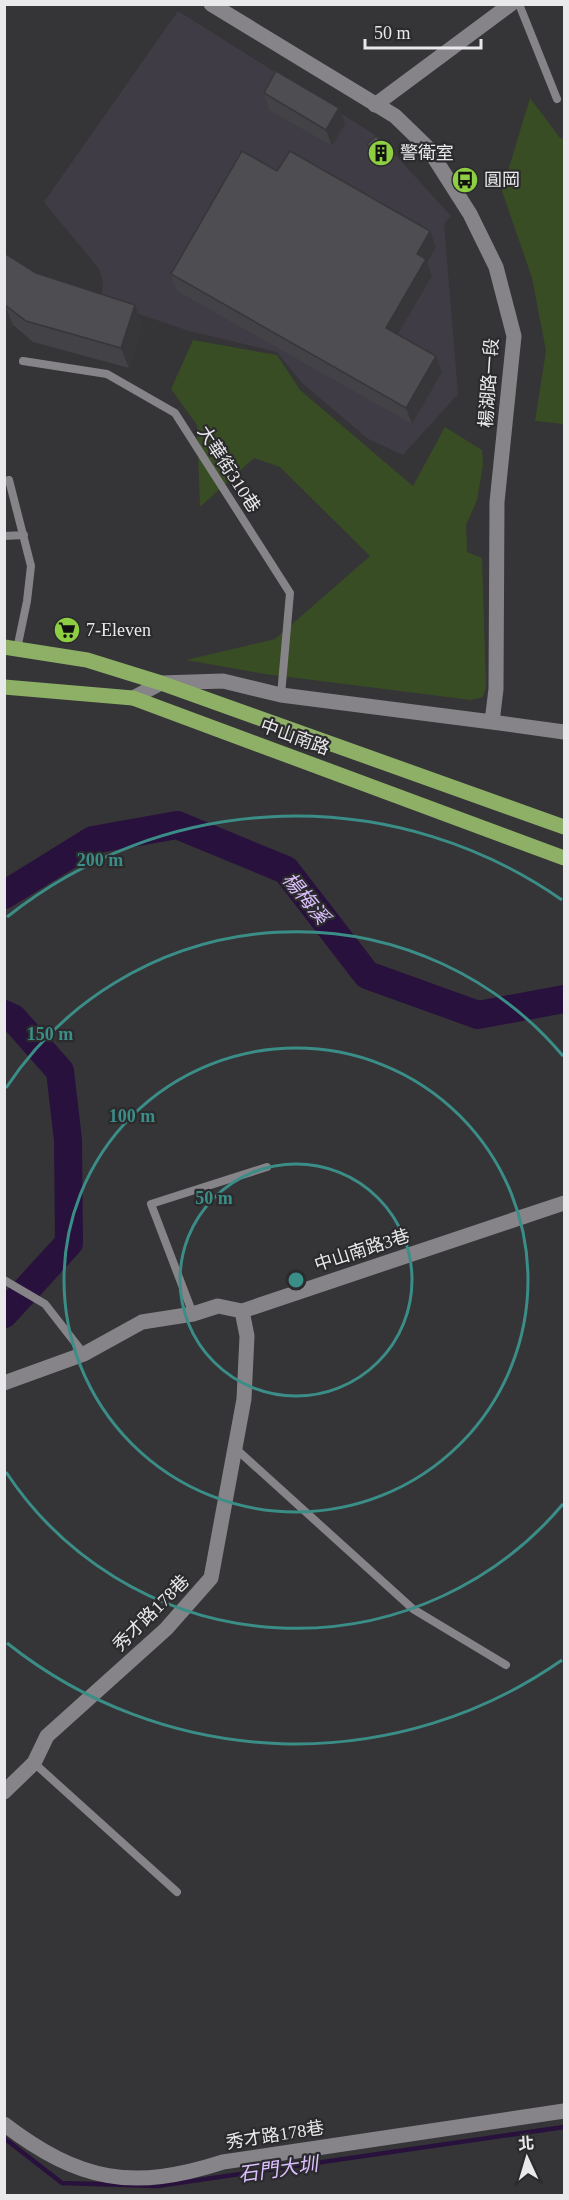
<svg xmlns="http://www.w3.org/2000/svg" width="569" height="2200" viewBox="0 0 569 2200" font-family="'Times New Roman','Noto Sans TC',serif">
<style>
.built{fill:#403c45}
.green{fill:#394d24}
.lines{fill:none;stroke-linecap:round;stroke-linejoin:round}
.stream{stroke:#28113d;stroke-width:4.5}
.river{stroke:#28113d;stroke-width:28}
.lane{stroke:#868488;stroke-width:8}
.street{stroke:#868488;stroke-width:15}
.secondary{stroke:#868488;stroke-width:15}
.primary{stroke:#8db066;stroke-width:15}
.wall{fill:#434246}
.shaded-wall{fill:#373639}
.building{fill:#4e4d51;stroke:#373639;stroke-width:1.5}
.ring{fill:none;stroke:#3b8d87;stroke-width:3}
.labels{text-anchor:middle;dominant-baseline:central;stroke-width:4.5;stroke-linejoin:round;paint-order:stroke}
.poi-label{font-size:18px;fill:#e9e8ea;stroke:#2b2a2d;text-anchor:start}
.street-label{font-size:18px;fill:#e9e8ea;stroke:#2b2a2d}
.water-label{font-size:20px;font-style:italic;fill:#ddc1ff;stroke:#2b2a2d}
.centre{fill:#3b8d87;stroke:#2b2a2d;stroke-width:3}
.ring-label{font-size:18px;text-anchor:middle;font-weight:bold;fill:#3b8d87;stroke:#2b2a2d;stroke-width:4.5;stroke-linejoin:round;paint-order:stroke}
</style>
<rect width="100%" height="100%" fill="#353437"/>
<!-- built -->
<path class="built" d="M178,11L380,138L451,216L444,224L458,394L403,455L368,439L301,382L277,352L189,331L101,301L103,281L99,269L44,202Z"/>
<!-- green -->
<path class="green" d="M530,98L560,138L564,139V424L535,421L546,351L532,278L502,191Z
M193,340L277,355L300,390L413,486L445,427L482,450L483,465L477,500L466,525L467,552L482,558L486,687L483,697L471,700L265,674L186,660L275,639L370,556L280,467L254,458L200,507L197,425L171,389Z"/>
<g class="lines">
<!-- stream -->
<path class="stream" d="M4,2138L62,2183L157,2186L564,2127"/>
<!-- river -->
<path class="river" d="M4,895L93,840L177,825L286,870L367,975L478,1015L564,999
M4,1014L13,1018L60,1071L68,1140L69,1243L4,1314"/>
<!-- lane -->
<path class="lane" d="M519,4L557,99
M23,361L107,374L175,413L290,593L281,695
M9,480L31,566L27,601L17,649
M4,536L24,535
M4,1280L45,1304L84,1354
M193,1314L151,1204L267,1167
M235,1448L413,1609L506,1665
M34,1763L177,1892"/>
<!-- street -->
<path class="street" d="M375,105L511,4
M4,1383L84,1354L142,1322L193,1314L218,1306L242,1311L564,1203
M4,1792L34,1763L47,1736L166,1629L211,1578L244,1399L247,1336L242,1311
M4,2124C80,2182 133,2191 223,2162L564,2111"/>
<!-- secondary -->
<path class="secondary" d="M211,4L395,116L428,148L470,214L496,267L514,336L497,502L496,689L492,722L564,732
M133,698L161,683L223,681L281,695L492,722"/>
<!-- primary -->
<path class="primary" d="M4,647L87,660L161,683L564,827
M4,687L133,698L564,858"/>
</g>
<!-- wall -->
<path class="wall" d="M264,93L339,108L345,124L332,146L269,110Z
M367,144L390,151L392,157L383,165L369,150Z
M436,247L427,263L432,276L398,334L442,372L412,424L177,291L171,274Z
M4,253L36,273L135,305L142,326L129,368L33,342L13,325L4,335Z"/>
<!-- shaded-wall -->
<path class="shaded-wall" d="M339,108L345,124L332,146L326,130Z
M390,151L392,157L383,165L381,160Z
M430,231L436,247L427,263L432,276L392,344L386,328L417,254Z
M4,305H5L13,325L4,335Z
M135,305L142,326L129,368L121,348Z
M436,356L442,372L412,424L406,408Z"/>
<!-- building -->
<path class="building" d="M276,71L339,108L326,130L264,93Z
M376,136L390,151L381,160L367,144Z
M242,151L277,171L290,151L430,231L417,254L426,259L386,328L436,356L406,408L171,274Z
M4,253L36,273L135,305L121,348L26,321L5,305H4Z"/>
<!-- distance rings -->
<g class="ring">
<circle cx="296" cy="1280" r="116"/>
<circle cx="296" cy="1280" r="232"/>
<path d="M563 1504A348 348 0 0 1 6 1472M6 1088A348 348 0 0 1 563 1056"/>
<path d="M562 1660A464 464 0 0 1 7 1643M7 917A464 464 0 0 1 562 900"/>
</g>
<!-- icons -->
<defs>
<symbol id="building-disc" viewBox="-11 -11 22 22"><circle r="9.5" fill="#8ece43" stroke="#2b2a2d"/><path d="M-4-6H4V6H1V3H-1V6H-4ZM-2.5-4.3h1.7v1.8h-1.7ZM.8-4.3h1.7v1.8H.8ZM-2.5-1h1.7V.8h-1.7ZM.8-1h1.7V.8H.8Z" fill="#111"/></symbol>
<symbol id="bus-disc" viewBox="-11 -11 22 22"><circle r="9.5" fill="#8ece43" stroke="#2b2a2d"/><path d="M-5-6H5V4H4V6H2V4H-2V6H-4V4H-5ZM-3.5-4V0h7V-4ZM-3.5 1.2v1.5H-2V1.2ZM2 1.2v1.5H3.5V1.2Z" fill="#111"/></symbol>
<symbol id="supermarket-disc" viewBox="-11 -11 22 22"><circle r="9.5" fill="#8ece43" stroke="#2b2a2d"/><path d="M-6-5.5h2.5l.6 2H6L4.5 2H-2.5L-4.4-4H-6ZM-1.5 3.2a1.3 1.3 0 1 0 .1 0ZM3 3.2a1.3 1.3 0 1 0 .1 0Z" fill="#111"/></symbol>
</defs>
<g fill-rule="evenodd">
<use href="#building-disc" x="366" y="138" width="30" height="30"/>
<use href="#bus-disc" x="450" y="165" width="30" height="30"/>
<use href="#supermarket-disc" x="52" y="615" width="30" height="30"/>
</g>
<g class="labels">
<!-- poi labels -->
<g class="poi-label">
<text x="400" y="153">警衛室</text>
<text x="484" y="180">圓岡</text>
<text x="86" y="630">7-Eleven</text>
</g>
<!-- street labels -->
<g class="street-label">
<text transform="translate(489 383) rotate(-86)">楊湖路一段</text>
<text transform="translate(229 469) rotate(57)">大華街310巷</text>
<text transform="translate(295 737) rotate(20)">中山南路</text>
<text transform="translate(362 1250) rotate(-18)">中山南路3巷</text>
<text transform="translate(151 1613) rotate(-45)">秀才路178巷</text>
<text transform="translate(275 2135) rotate(-9)">秀才路178巷</text>
</g>
<!-- water labels -->
<g class="water-label">
<text transform="translate(306 898) rotate(50)">楊梅溪</text>
<text transform="translate(278 2169) rotate(-8)">石門大圳</text>
</g>
</g>
<circle cx="296" cy="1280" r="9" class="centre"/>
<g class="ring-label">
<text x="100" y="866">200 m</text>
<text x="50" y="1040">150 m</text>
<text x="132" y="1122">100 m</text>
<text x="214" y="1204">50 m</text>
</g>
<!-- border -->
<rect width="569" height="2200" fill="none" stroke="#e9e8ea" stroke-width="12"/>
<!-- north arrow -->
<g transform="translate(527 2158) rotate(356)" stroke="#2b2a2d" stroke-width="4.5" paint-order="stroke">
<path d="M0-4.5L10 22L0 15L-10 22Z" fill="#e9e8ea"/>
<text y="-9" font-size="16" font-weight="bold" text-anchor="middle" fill="#e9e8ea">北</text>
</g>
<!-- scale -->
<path d="M365 39v9h116v-9" fill="none" stroke="#e9e8ea" stroke-width="3"/>
<text x="374" y="39" font-size="18" fill="#e9e8ea" stroke="#2b2a2d" stroke-width="4.5" paint-order="stroke">50 m</text>
</svg>
